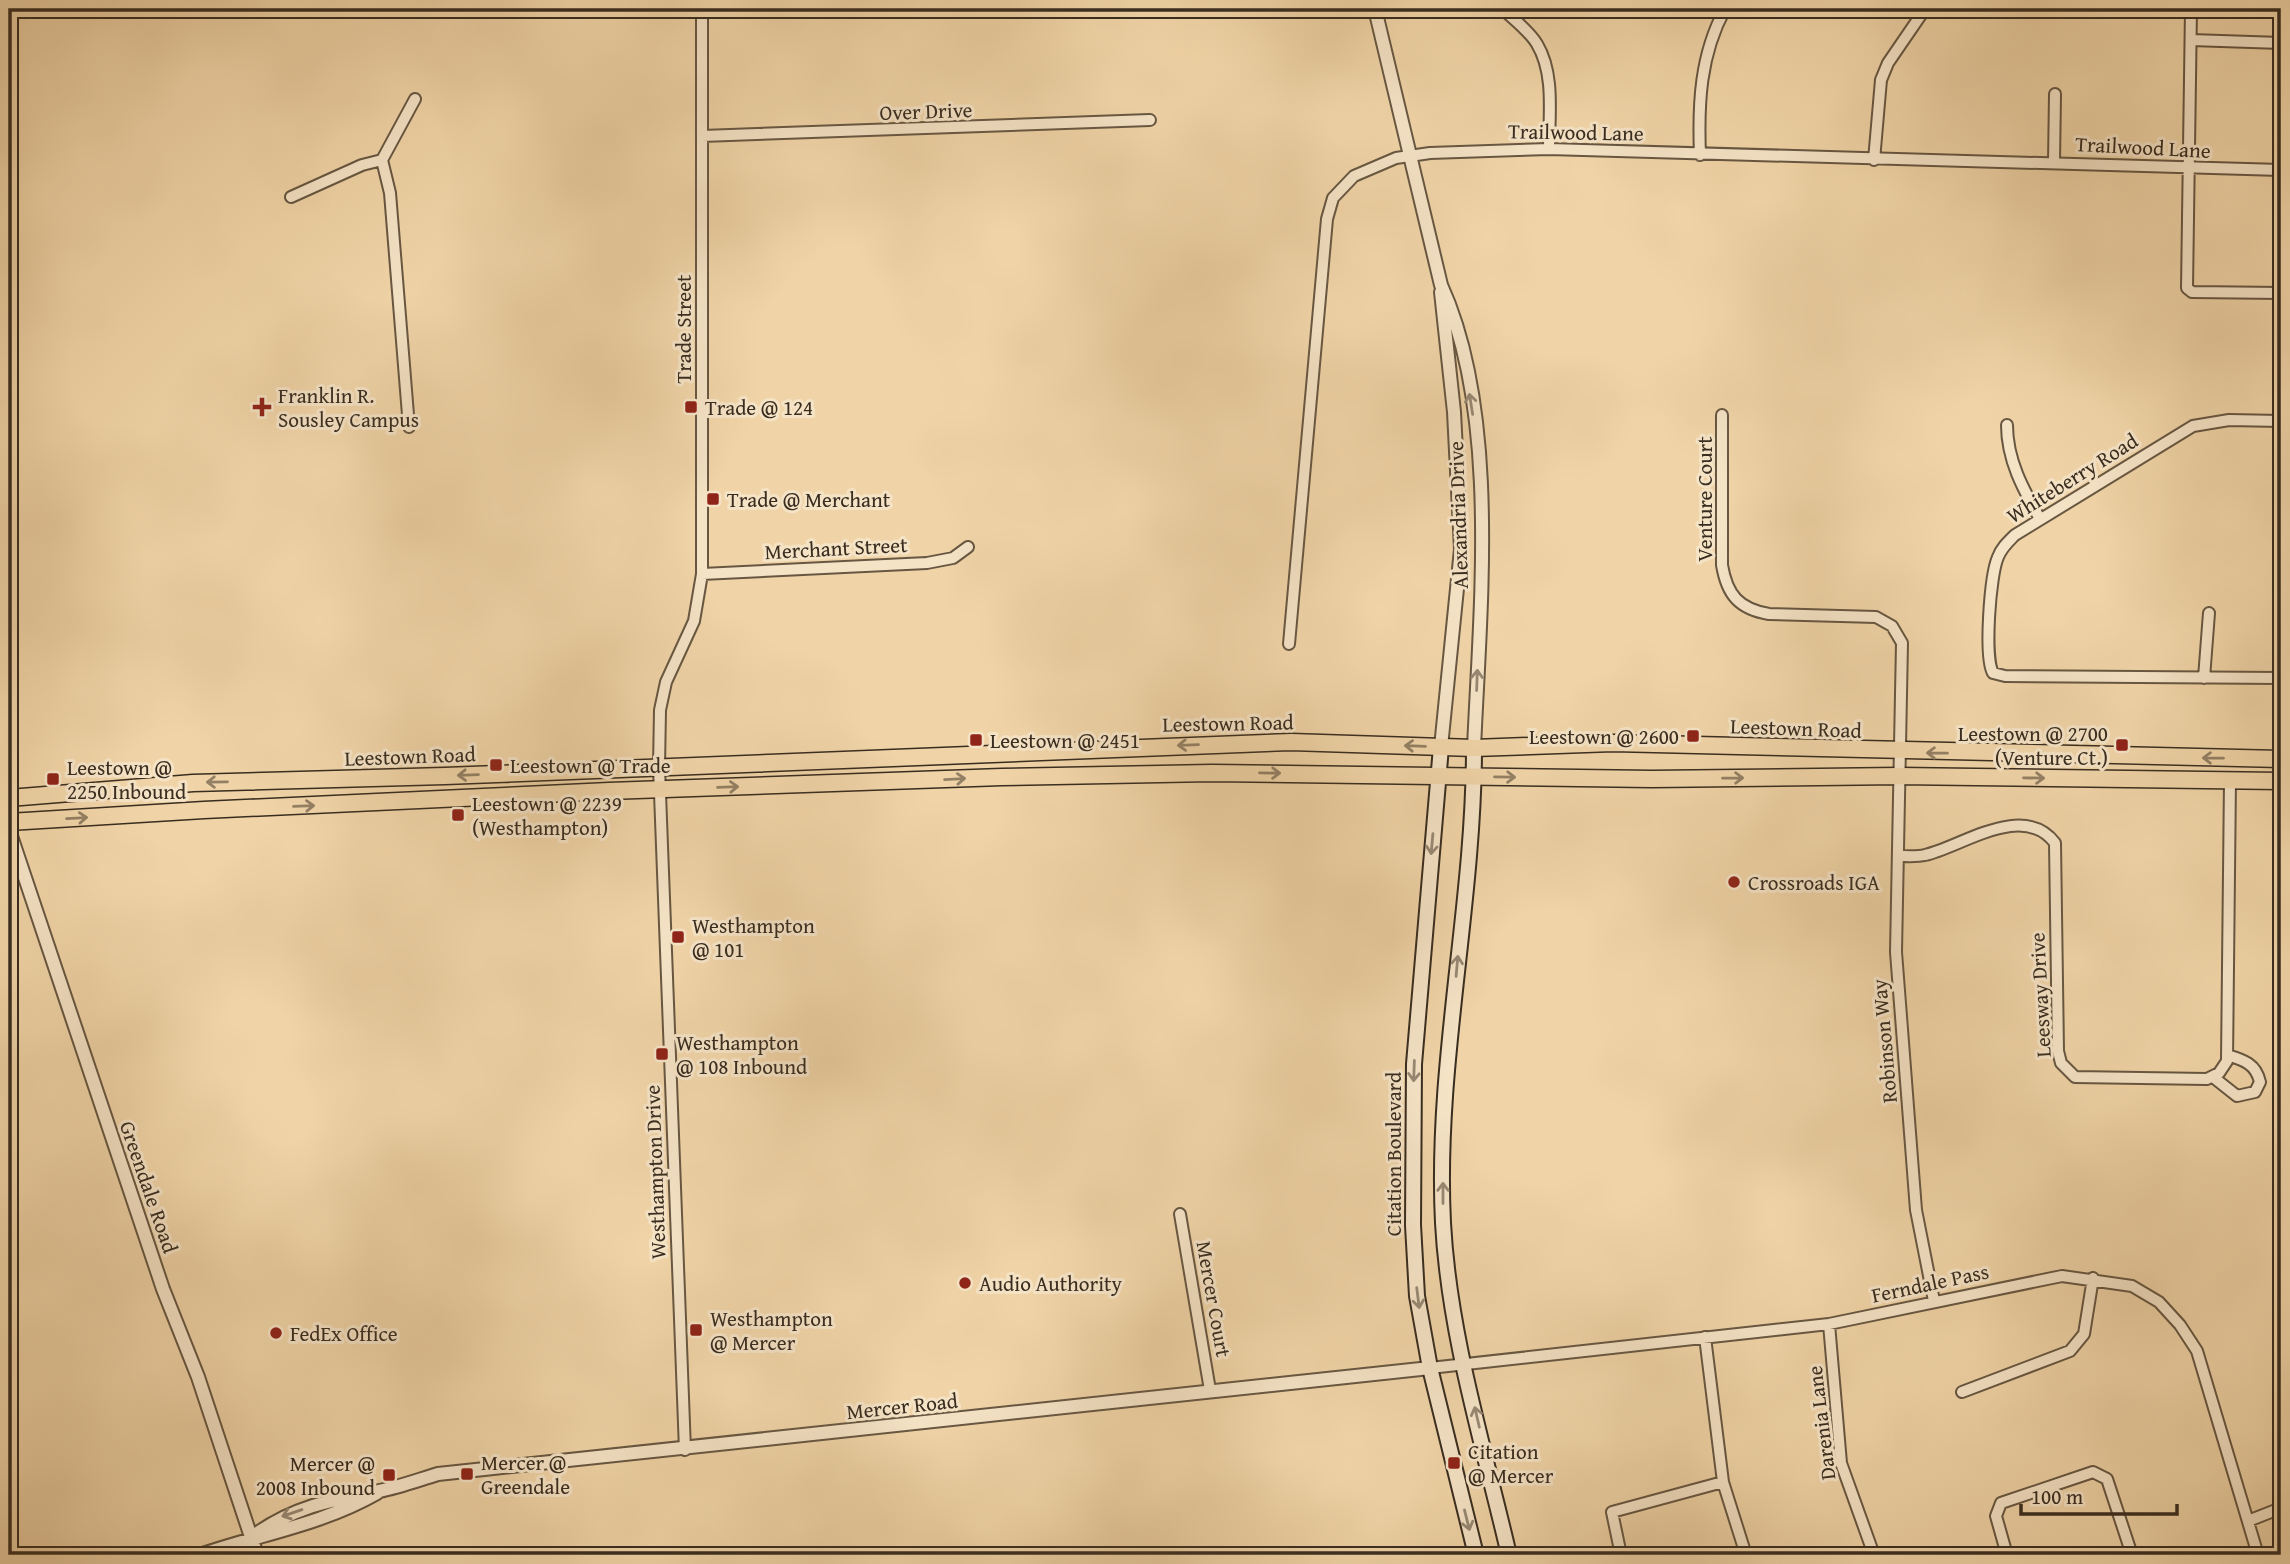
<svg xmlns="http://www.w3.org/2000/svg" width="2290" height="1564" viewBox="0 0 2290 1564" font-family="'Gentium Book Plus',serif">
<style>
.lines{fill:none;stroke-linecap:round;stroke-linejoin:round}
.minor-casing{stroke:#675742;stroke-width:14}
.tertiary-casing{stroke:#675742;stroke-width:16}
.secondary-casing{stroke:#392d20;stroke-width:18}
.primary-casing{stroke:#392d20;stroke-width:19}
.minor{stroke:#f5e3c6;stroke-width:10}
.tertiary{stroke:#f5e3c6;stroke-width:12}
.secondary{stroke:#f5e3c6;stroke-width:14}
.primary{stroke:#f0d4a7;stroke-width:16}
.oneway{stroke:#978873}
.oneway2{stroke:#948064}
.poi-dot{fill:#8f2418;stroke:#f5e3c6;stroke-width:2.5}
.labels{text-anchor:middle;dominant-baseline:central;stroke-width:6;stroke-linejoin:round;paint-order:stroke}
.street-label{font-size:21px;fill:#392d20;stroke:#f5e3c6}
.poi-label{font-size:21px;fill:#392d20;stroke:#f5e3c6;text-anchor:start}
</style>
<rect width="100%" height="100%" fill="#f0d4a7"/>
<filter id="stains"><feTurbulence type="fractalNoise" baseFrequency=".00286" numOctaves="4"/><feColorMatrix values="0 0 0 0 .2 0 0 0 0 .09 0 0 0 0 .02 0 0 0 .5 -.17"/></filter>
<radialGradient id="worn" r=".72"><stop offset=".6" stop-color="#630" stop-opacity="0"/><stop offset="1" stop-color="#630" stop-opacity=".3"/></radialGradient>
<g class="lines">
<defs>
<path id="minor" d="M2191,9L2187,288L2192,292L2281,293
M1506,12C1516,21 1530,32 1537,44C1555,74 1549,115 1549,149
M2191,40L2281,43
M702,136L1150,120
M1700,155C1698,104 1700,55 1725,9
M382,160L390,193L409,427
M1874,160L1881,80L1888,63L1925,9
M2054,162L2055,94
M291,197L362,165L382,160L415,99
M1722,415V565C1727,595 1739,609 1769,614L1876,617L1892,626L1902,643L1896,952L1916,1210L1934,1301
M2281,421L2229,420L2193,426L2015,535C2008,542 2002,547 1998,557C1990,575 1984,657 1993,673L2005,676L2281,678
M2007,425C2007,460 2023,489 2040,519
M702,574L927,563L953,558L968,547
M1289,644L1327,219L1333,198L1354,176L1396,158L1430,153L1549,149L2281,170
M2204,678L2209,613
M1898,856C1906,856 1917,857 1925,855C1961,847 2023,801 2055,843L2058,1051L2061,1063L2075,1077L2207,1079L2219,1073L2227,1061L2230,780
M2213,1077L2237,1096L2255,1092L2260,1082C2256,1064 2244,1060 2227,1055
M1180,1214L1210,1390
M1829,1324L1841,1463L1874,1555
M1705,1337L1723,1482L1746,1555
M1430,1368L1829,1324L2062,1276L2132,1286L2159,1302L2180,1325L2197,1351L2258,1555
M1962,1392L2070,1351L2084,1334L2093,1278
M685,1450L659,767L660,710L666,682L694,621L702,574V9
M2248,1521L2281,1508
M1621,1555L1612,1512L1723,1482
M2007,1555L1996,1516L2001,1503L2093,1472L2107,1479L2132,1555"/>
<path id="tertiary" d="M1375,9L1441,285C1500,414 1480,608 1474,748
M1441,292L1454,412L1461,549L1441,747
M9,830L163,1289L198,1377L257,1555
M252,1537C292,1507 331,1500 379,1491C399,1487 418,1480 438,1474L1430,1368
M200,1555C260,1534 321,1525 377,1493"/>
<path id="secondary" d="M1441,747L1414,1064L1413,1225L1417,1296L1430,1368L1476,1555
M1474,748C1474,907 1435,1064 1443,1223C1449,1335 1484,1447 1509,1555"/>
<path id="primary" d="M9,798L193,783L445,776L1291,742L1474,748L1613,743L2281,759
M9,822L204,810L609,791L1002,777L1212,773L1652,779L1899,776L2281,781"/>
</defs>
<!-- minor casing -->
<use href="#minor" class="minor-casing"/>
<!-- tertiary casing -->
<use href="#tertiary" class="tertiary-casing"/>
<!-- secondary casing -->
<use href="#secondary" class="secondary-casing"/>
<!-- primary casing -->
<use href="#primary" class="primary-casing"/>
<!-- minor -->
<use href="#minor" class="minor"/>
<!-- tertiary -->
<use href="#tertiary" class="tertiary"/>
<!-- secondary -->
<use href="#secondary" class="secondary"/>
<!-- primary -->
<use href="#primary" class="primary"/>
</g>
<!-- one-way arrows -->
<defs><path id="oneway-shaft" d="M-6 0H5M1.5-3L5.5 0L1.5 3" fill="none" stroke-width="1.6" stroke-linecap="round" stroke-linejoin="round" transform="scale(1.75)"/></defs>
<g class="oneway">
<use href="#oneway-shaft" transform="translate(1471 404) rotate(-99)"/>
<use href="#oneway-shaft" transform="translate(1477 680) rotate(-88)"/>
<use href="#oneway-shaft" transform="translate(1432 844) rotate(95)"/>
<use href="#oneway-shaft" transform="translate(1457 966) rotate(-85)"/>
<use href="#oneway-shaft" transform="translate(1414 1071) rotate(92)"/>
<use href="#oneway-shaft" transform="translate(1443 1193) rotate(-90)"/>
<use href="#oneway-shaft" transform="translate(1418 1298) rotate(83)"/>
<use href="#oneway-shaft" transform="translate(1477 1417) rotate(-103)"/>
<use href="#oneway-shaft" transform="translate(292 1513) rotate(161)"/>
<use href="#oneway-shaft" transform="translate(1467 1520) rotate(76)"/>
</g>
<g class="oneway2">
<use href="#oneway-shaft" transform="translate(1188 745) rotate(178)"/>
<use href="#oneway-shaft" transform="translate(1415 746) rotate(-178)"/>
<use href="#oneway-shaft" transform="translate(1937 753) rotate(-179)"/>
<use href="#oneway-shaft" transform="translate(2213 758) rotate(-179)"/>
<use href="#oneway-shaft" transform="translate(1270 773) rotate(1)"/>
<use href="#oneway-shaft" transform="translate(468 775) rotate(178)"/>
<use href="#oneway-shaft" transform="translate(1505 777) rotate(1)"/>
<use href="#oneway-shaft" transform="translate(1733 778) rotate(-1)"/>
<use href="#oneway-shaft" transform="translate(2034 778) rotate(1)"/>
<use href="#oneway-shaft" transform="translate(955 779) rotate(-3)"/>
<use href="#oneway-shaft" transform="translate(217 782) rotate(179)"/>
<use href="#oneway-shaft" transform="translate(728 787) rotate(-2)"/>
<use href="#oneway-shaft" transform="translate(304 806) rotate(-2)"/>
<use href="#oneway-shaft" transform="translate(77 818) rotate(-3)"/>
</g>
<!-- markers -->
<g class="poi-dot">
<path d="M258.5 396.5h7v7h7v7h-7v7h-7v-7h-7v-7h7z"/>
<rect x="684" y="400" width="14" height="14" rx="3.5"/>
<rect x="706" y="492" width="14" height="14" rx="3.5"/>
<rect x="1686" y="729" width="14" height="14" rx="3.5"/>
<rect x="969" y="733" width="14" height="14" rx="3.5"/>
<rect x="2115" y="738" width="14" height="14" rx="3.5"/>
<rect x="489" y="758" width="14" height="14" rx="3.5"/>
<rect x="46" y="772" width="14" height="14" rx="3.5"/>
<rect x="451" y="808" width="14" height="14" rx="3.5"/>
<circle cx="1734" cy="882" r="7"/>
<rect x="671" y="930" width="14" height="14" rx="3.5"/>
<rect x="655" y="1047" width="14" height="14" rx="3.5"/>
<circle cx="965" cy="1283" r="7"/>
<rect x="689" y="1323" width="14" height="14" rx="3.5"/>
<circle cx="276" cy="1333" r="7"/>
<rect x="1447" y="1456" width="14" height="14" rx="3.5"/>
<rect x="460" y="1467" width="14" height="14" rx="3.5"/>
<rect x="382" y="1468" width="14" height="14" rx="3.5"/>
</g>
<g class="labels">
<!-- street labels -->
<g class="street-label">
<text transform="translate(926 111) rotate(-2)">Over Drive</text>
<text transform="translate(1576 132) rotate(1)">Trailwood Lane</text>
<text transform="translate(2143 147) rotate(3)">Trailwood Lane</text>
<text transform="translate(683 329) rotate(-90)">Trade Street</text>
<text transform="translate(2072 478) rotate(-32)">Whiteberry Road</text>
<text transform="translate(1704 499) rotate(-90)">Venture Court</text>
<text transform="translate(1458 515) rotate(-92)">Alexandria Drive</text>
<text transform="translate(836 548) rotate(-3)">Merchant Street</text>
<text transform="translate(1228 723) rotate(-1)">Leestown Road</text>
<text transform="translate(1796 728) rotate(2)">Leestown Road</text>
<text transform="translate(410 756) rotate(-2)">Leestown Road</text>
<text transform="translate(2040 995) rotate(-93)">Leesway Drive</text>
<text transform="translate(1884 1041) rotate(-95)">Robinson Way</text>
<text transform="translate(1393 1154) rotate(-90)">Citation Boulevard</text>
<text transform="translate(655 1172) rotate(-92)">Westhampton Drive</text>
<text transform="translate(149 1187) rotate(71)">Greendale Road</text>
<text transform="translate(1930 1283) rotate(-12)">Ferndale Pass</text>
<text transform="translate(1214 1299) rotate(80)">Mercer Court</text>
<text transform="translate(902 1406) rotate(-6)">Mercer Road</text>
<text transform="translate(1821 1423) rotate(-97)">Darenia Lane</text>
</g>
<!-- poi labels -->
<g class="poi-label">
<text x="278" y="395">Franklin R.<tspan x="278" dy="24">Sousley Campus</tspan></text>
<text x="705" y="407">Trade @ 124</text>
<text x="727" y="499">Trade @ Merchant</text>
<text x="2108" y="733" text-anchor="end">Leestown @ 2700<tspan x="2108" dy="24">(Venture Ct.)</tspan></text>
<text x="1679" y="736" text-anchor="end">Leestown @ 2600</text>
<text x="990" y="740">Leestown @ 2451</text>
<text x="510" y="765">Leestown @ Trade</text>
<text x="67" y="767">Leestown @<tspan x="67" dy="24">2250 Inbound</tspan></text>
<text x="472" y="803">Leestown @ 2239<tspan x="472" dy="24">(Westhampton)</tspan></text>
<text x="1748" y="882">Crossroads IGA</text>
<text x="692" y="925">Westhampton<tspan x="692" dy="24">@ 101</tspan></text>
<text x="676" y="1042">Westhampton<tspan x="676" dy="24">@ 108 Inbound</tspan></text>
<text x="979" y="1283">Audio Authority</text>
<text x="710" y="1318">Westhampton<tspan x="710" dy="24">@ Mercer</tspan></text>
<text x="290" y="1333">FedEx Office</text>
<text x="1468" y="1451">Citation<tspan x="1468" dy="24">@ Mercer</tspan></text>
<text x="481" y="1462">Mercer @<tspan x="481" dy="24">Greendale</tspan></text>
<text x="375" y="1463" text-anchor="end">Mercer @<tspan x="375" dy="24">2008 Inbound</tspan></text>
</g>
</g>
<!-- margin -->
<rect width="2290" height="1564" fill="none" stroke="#f0d4a7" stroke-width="35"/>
<rect x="10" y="10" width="2269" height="1543" fill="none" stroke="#392d20" stroke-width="3.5"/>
<rect x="18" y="18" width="2255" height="1529" fill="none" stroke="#392d20" stroke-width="2"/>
<!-- scale -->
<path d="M2021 1504v10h156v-10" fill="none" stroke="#392d20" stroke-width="3.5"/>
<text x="2031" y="1504" font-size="21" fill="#392d20" stroke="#f5e3c6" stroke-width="5" paint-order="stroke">100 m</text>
<rect width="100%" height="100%" filter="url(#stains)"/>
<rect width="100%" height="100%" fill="url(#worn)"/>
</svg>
